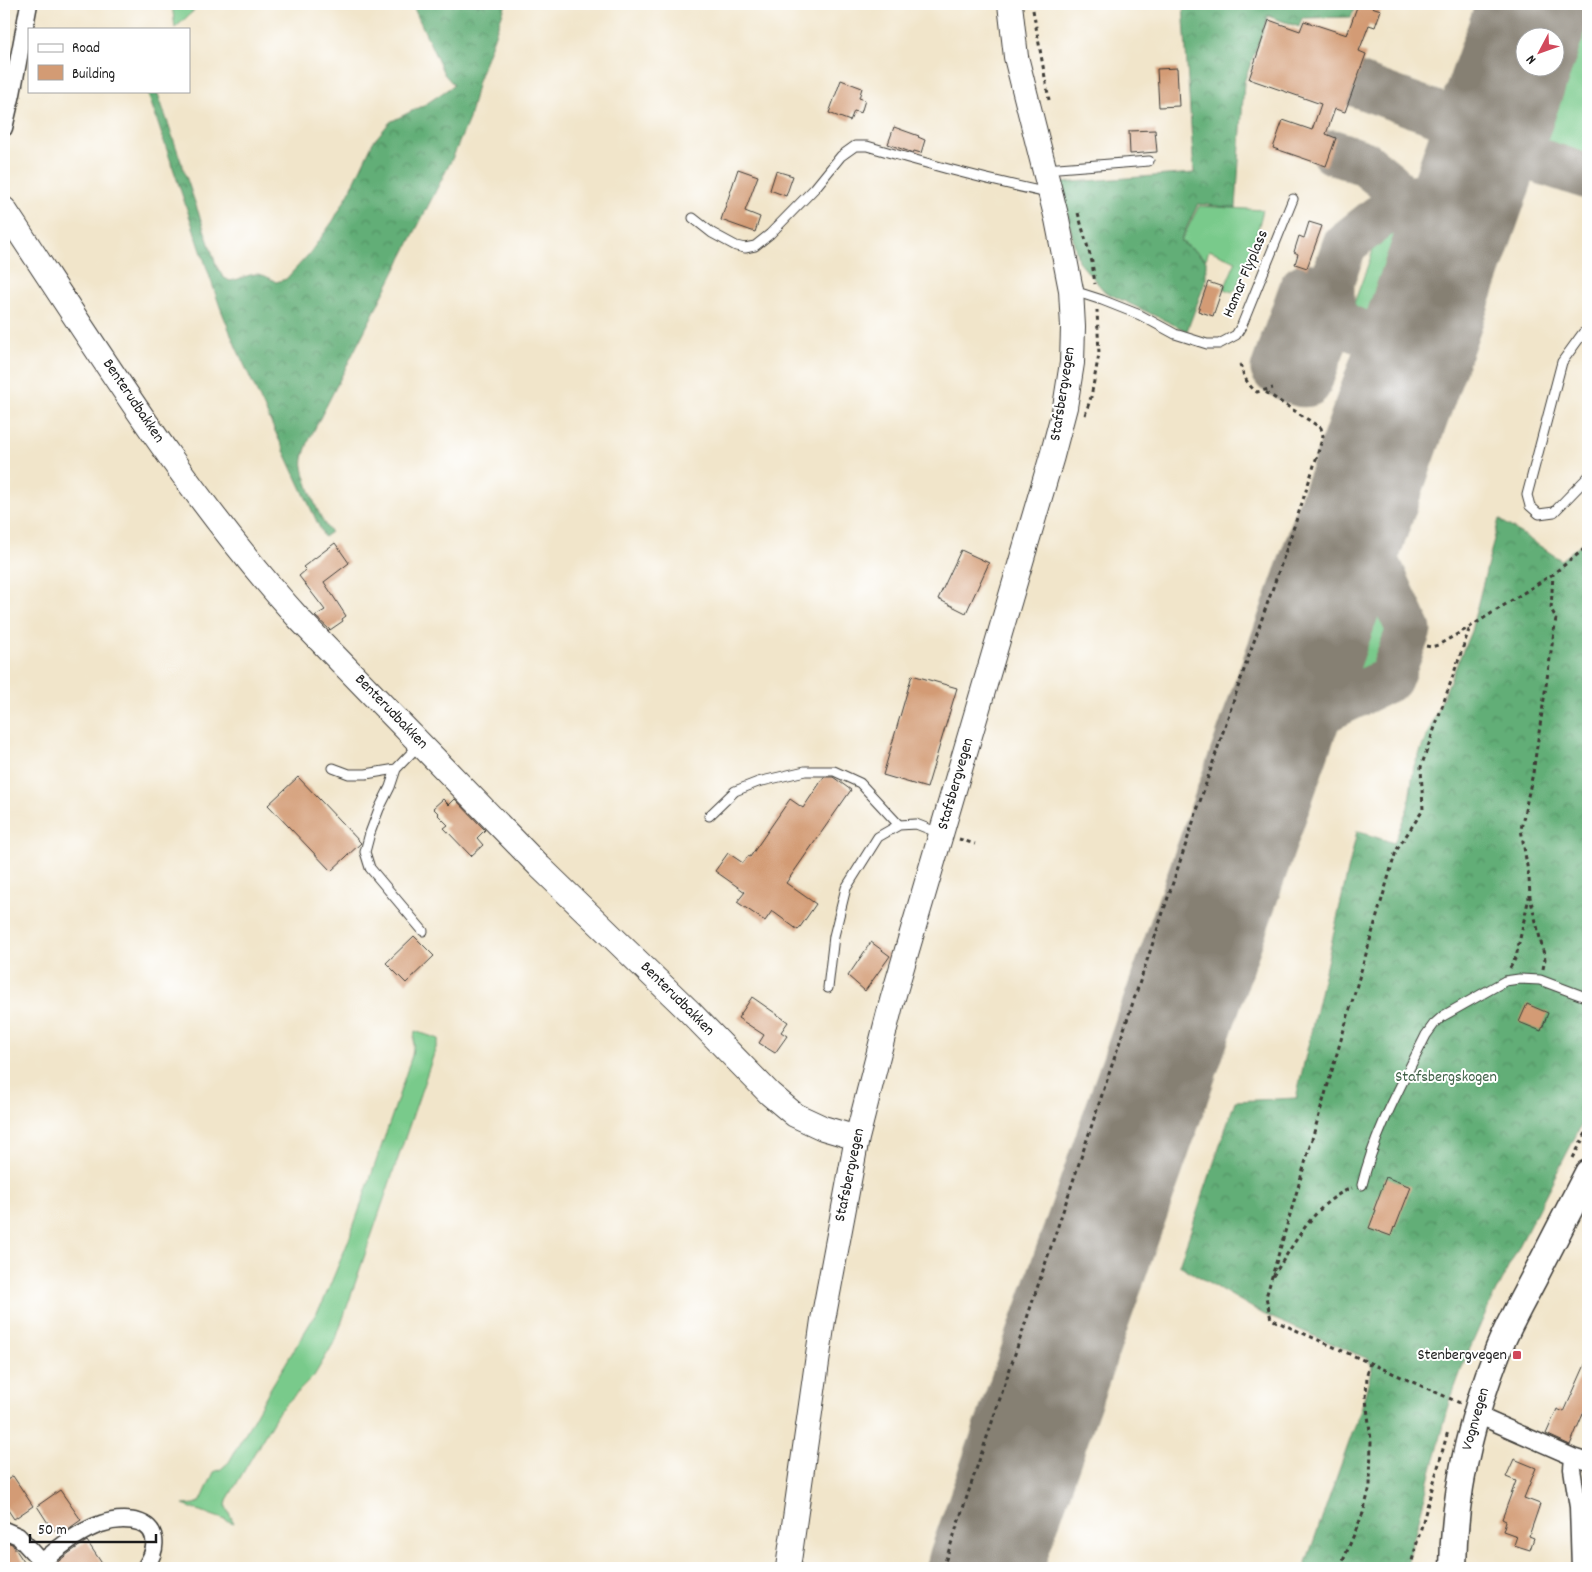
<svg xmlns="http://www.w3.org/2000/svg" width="1592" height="1572" viewBox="0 0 1592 1572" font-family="Dekko,sans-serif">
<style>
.grass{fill:#79ca8b;stroke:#4a7354}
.forest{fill:url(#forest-crowns);stroke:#3f654a}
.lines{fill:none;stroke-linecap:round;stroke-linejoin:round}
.taxiway{stroke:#868073;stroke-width:45}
.runway{stroke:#868073;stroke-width:114}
.building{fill:#d39b74}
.service-casing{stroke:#3c3a36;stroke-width:11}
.minor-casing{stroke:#3c3a36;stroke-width:19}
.secondary-casing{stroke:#3c3a36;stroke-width:26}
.primary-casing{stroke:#3c3a36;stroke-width:29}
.path{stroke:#3c3a36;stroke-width:3;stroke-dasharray:4 4;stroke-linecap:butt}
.service{stroke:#fff;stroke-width:9}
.minor{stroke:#fff;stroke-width:16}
.secondary{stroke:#fff;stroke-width:24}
.primary{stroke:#fff;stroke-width:26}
.poi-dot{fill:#d1495b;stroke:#fff;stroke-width:2}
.labels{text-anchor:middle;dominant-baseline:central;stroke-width:4;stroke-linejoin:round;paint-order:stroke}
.street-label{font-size:16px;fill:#1c1c1c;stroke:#fff}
.park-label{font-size:16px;fill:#416248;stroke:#fff}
.poi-label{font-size:16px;fill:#1c1c1c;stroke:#fff;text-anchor:end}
</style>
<defs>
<pattern id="forest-crowns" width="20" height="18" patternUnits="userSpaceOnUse" patternTransform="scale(1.25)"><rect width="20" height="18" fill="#62ae77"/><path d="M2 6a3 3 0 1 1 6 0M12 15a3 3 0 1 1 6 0" fill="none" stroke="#508d61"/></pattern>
</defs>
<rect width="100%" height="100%" fill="#fff"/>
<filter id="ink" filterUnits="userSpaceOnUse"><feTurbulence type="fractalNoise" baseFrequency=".02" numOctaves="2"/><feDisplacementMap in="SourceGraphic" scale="10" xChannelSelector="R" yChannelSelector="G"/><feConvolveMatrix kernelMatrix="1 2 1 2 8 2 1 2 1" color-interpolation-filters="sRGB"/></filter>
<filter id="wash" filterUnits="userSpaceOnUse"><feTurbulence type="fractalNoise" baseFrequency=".0096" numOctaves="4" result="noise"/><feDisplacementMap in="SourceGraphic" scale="20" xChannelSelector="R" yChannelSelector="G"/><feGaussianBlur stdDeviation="1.12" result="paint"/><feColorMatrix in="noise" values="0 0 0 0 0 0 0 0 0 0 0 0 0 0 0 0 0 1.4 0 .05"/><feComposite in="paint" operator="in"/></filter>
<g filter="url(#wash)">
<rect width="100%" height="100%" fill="#f1e5ca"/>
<!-- grass -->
<path class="grass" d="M172,4H201L175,28Z
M1588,16V168L1541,151Z
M1442,195L1453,197L1407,328L1352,309L1379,234L1389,221Z
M1199,206L1263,210L1249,263H1246L1236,289L1232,292L1224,289L1236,261L1209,250L1206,259L1181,241Z
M1358,541L1398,622L1378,676L1294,717Z
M415,1031L439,1039L336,1339L314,1376L279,1411L227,1500L226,1507L234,1523L183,1505L195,1504L201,1501L214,1472L221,1469L229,1462L270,1389L323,1302L348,1242L394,1110L412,1055Z"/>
<!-- forest -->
<path class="forest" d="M412,4H506L478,81L469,119L453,157L309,440C307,447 301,459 303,467C305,480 321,524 331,532L324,537L236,347L220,307L147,91H157L217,267L223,277L230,281C252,277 253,267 276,282L286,279L309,254L333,221L351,189L373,142L390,122L426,104L454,85L444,74Z
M1183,4H1357L1351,17L1302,18L1299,27L1268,16L1244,82L1236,208L1198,204L1180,241L1206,260V280L1187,331L1105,292L1078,261L1060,183L1194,173Z
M1499,519L1561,560L1588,538V1112L1489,1305L1465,1360L1451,1398L1406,1568H1304L1362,1406L1372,1367L1368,1359L1263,1314L1179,1265L1235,1101L1296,1098L1357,831L1394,843L1408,807L1414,766L1471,631Z"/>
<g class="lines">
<!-- taxiway -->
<path class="taxiway" d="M1355,84L1490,133L1514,152L1521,155
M1333,152L1364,163L1389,183L1403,204
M1316,288L1306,285L1302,287L1273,369L1275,372C1285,377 1299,388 1309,384L1329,330L1334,326H1344
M1410,360C1407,352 1404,348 1397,344L1344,326L1332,311V281L1345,244L1379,217L1463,175L1481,158L1509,154L1521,155L1588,177
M1276,734L1390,679L1409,630L1355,514"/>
<!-- runway -->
<path class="runway" d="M984,1568L1276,734L1410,360L1535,4"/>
</g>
<g id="blocks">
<!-- building -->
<path class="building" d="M1358,4H1362L1381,10L1375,27L1369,25L1359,51L1366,54L1345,112L1335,109L1326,134L1336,138L1326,166L1273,148L1283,120L1312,130L1321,104L1249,79L1269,20L1300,31L1304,21L1347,35Z
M1177,68L1179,106L1159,107L1157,69Z
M841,80L862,88L859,98L865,100L861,113L854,111L850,121L829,113Z
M894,127L919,136L918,137L925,140L921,153L914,151L913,153L888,144Z
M1155,130L1157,152L1130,154L1129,131Z
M738,169L758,176L745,211L760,217L755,232L721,220Z
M776,171L793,176L786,196L770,190Z
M1309,222L1322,226L1307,268L1295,264L1298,254L1294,252L1299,236L1304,238Z
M1208,282L1223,287L1213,316L1198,311Z
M335,543L349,563L324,582L346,616L342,619L343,621L330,630L315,616L325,610L299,576L306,570L303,567Z
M961,550L989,563L966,613L938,599Z
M912,675L957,688L927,788L883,775Z
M298,777L361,843L331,871L268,805Z
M824,777H833L851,790L786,883L816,904L798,930L772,911L765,921L737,902L745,892L715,871L728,853L743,863L748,856L750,857L790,799L803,808Z
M443,799L449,805L455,799L485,830L477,838L483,845L471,856L444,828L448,825L438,815L439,814L433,808Z
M414,936L434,956L406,983L386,963Z
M871,942L890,956L865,991L848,976Z
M752,997L788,1022L781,1032L787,1036L775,1053L759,1043L764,1035L738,1018Z
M1527,1004L1548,1013L1541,1031L1519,1022Z
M1386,1177L1411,1187L1395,1228L1394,1227L1391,1236L1369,1228L1376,1210L1374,1209Z
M1588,1358V1402L1570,1445L1546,1434L1557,1409L1564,1412Z
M1514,1459L1536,1468L1524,1498L1540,1504L1529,1536L1534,1538L1530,1550L1514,1545L1517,1536L1503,1531L1506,1521L1502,1519L1516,1481L1506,1477Z
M13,1476L33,1506L14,1519L4,1504V1482Z
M60,1490L81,1520L61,1534L57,1528L53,1531L37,1506Z
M4,1541L12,1544L26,1565L25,1568H4Z
M87,1541L105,1568H50L69,1553Z"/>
</g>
</g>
<g filter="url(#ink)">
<use href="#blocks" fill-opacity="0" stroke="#3c3a36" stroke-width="1"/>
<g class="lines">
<defs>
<path id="service" d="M1045,169L1149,161
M693,218L712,233L736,246L745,248L755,246L770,234L815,188L841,156L855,146H867C927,164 987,180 1048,193
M1074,291L1102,300L1140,315L1175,334L1207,344H1219L1236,335L1242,325L1293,199
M1588,331L1583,333L1562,362L1527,495L1530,506L1539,514L1554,512L1588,477
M419,745L396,769L390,787L379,809L370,833L365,852L370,868L423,931
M333,768L349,774H366L396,769
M709,816L735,791L758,782L805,771H834L860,783L899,825
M828,988L834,936L846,888L878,837L899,825L916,824L939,833
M1362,1185C1375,1131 1402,1084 1426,1035L1434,1024L1443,1016L1505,981L1519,979L1540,980L1588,998"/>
<path id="minor" d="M4,128L12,94L29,4
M1475,1415L1484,1418L1573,1457L1588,1462
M1573,1457L1572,1469L1578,1507L1580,1568
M4,1530L18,1536L42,1562L35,1568
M42,1562C59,1547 80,1531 101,1524C117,1518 151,1516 154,1539C156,1550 150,1560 145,1568"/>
<path id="secondary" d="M4,209C97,349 187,496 301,621L540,867L689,1011L770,1094L795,1115L823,1128L857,1138
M788,1568L823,1320L857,1138L892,1001L1052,456L1065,407L1072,363L1073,327L1071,290L1057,219L1016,57L1010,4"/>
<path id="primary" d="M1453,1568C1454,1494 1470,1422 1497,1353C1507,1327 1521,1303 1534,1278C1552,1243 1570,1208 1588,1173"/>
</defs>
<!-- service casing -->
<use href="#service" class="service-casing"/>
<!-- minor casing -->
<use href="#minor" class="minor-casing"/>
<!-- secondary casing -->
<use href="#secondary" class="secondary-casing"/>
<!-- primary casing -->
<use href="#primary" class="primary-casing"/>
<!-- path -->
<path class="path" d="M1033,10L1049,100
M1078,213L1092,262L1095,284
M1240,364C1244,376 1246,384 1257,392L1273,388
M1085,415L1091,397L1099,354L1097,310
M1426,646L1431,647L1438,645L1470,627L1553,574L1588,546
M959,839L975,844
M1510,968L1516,957L1529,897
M1543,969L1545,959L1530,897L1529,878L1521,829L1533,773L1556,618L1551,609L1553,574
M1573,1158L1588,1129
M1273,1276C1294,1245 1315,1201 1352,1188
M1460,1403L1271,1319L1266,1297L1396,851L1423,810L1421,767L1470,627
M943,1568C1037,1288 1132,1007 1225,726C1257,629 1294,534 1323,436L1321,428L1264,391
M1340,1568L1363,1513L1370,1487L1371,1440L1366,1399L1367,1374L1370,1363
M1410,1568L1448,1431"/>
<!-- service -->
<use href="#service" class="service"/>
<!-- minor -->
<use href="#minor" class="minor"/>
<!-- secondary -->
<use href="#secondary" class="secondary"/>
<!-- primary -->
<use href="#primary" class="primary"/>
</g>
</g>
<!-- markers -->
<rect class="poi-dot" x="1512" y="1350" width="10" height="10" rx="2.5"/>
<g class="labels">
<!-- street labels -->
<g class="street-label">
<text transform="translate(1246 274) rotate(-67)">Hamar Flyplass</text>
<text transform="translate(1063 394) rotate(-81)">Stafsbergvegen</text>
<text transform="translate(133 401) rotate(56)">Benterudbakken</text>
<text transform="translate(391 712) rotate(46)">Benterudbakken</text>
<text transform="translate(956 784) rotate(-74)">Stafsbergvegen</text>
<text transform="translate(677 999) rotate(45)">Benterudbakken</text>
<text transform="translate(850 1175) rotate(-78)">Stafsbergvegen</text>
<text transform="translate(1476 1419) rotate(-74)">Vognvegen</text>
</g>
<!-- park labels -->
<g class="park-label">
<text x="1446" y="1077">Stafsbergskogen</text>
</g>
<!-- poi labels -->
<g class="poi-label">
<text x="1507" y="1355">Stenbergvegen</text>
</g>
</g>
<!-- margin -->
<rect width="1592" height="1572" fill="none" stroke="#fff" stroke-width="20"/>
<!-- legend -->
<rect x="28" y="28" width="162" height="65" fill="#ffffff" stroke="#a4a4a4"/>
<rect x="38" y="44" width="25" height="8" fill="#ffffff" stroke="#a4a4a4"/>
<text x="72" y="52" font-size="15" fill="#1c1c1c">Road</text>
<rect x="38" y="65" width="25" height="15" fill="#d39b74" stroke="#a4a4a4"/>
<text x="72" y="78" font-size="15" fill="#1c1c1c">Building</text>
<!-- north arrow -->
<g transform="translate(1540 52) rotate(229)"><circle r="24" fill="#ffffff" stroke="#a4a4a4"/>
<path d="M0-4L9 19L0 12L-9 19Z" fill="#d1495b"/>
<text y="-8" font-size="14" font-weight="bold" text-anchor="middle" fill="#1c1c1c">N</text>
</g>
<!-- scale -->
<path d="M30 1534v8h126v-8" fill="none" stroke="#1c1c1c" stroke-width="2.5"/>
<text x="38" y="1534" font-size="15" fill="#1c1c1c" stroke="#ffffff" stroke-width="4" paint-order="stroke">50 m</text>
</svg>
